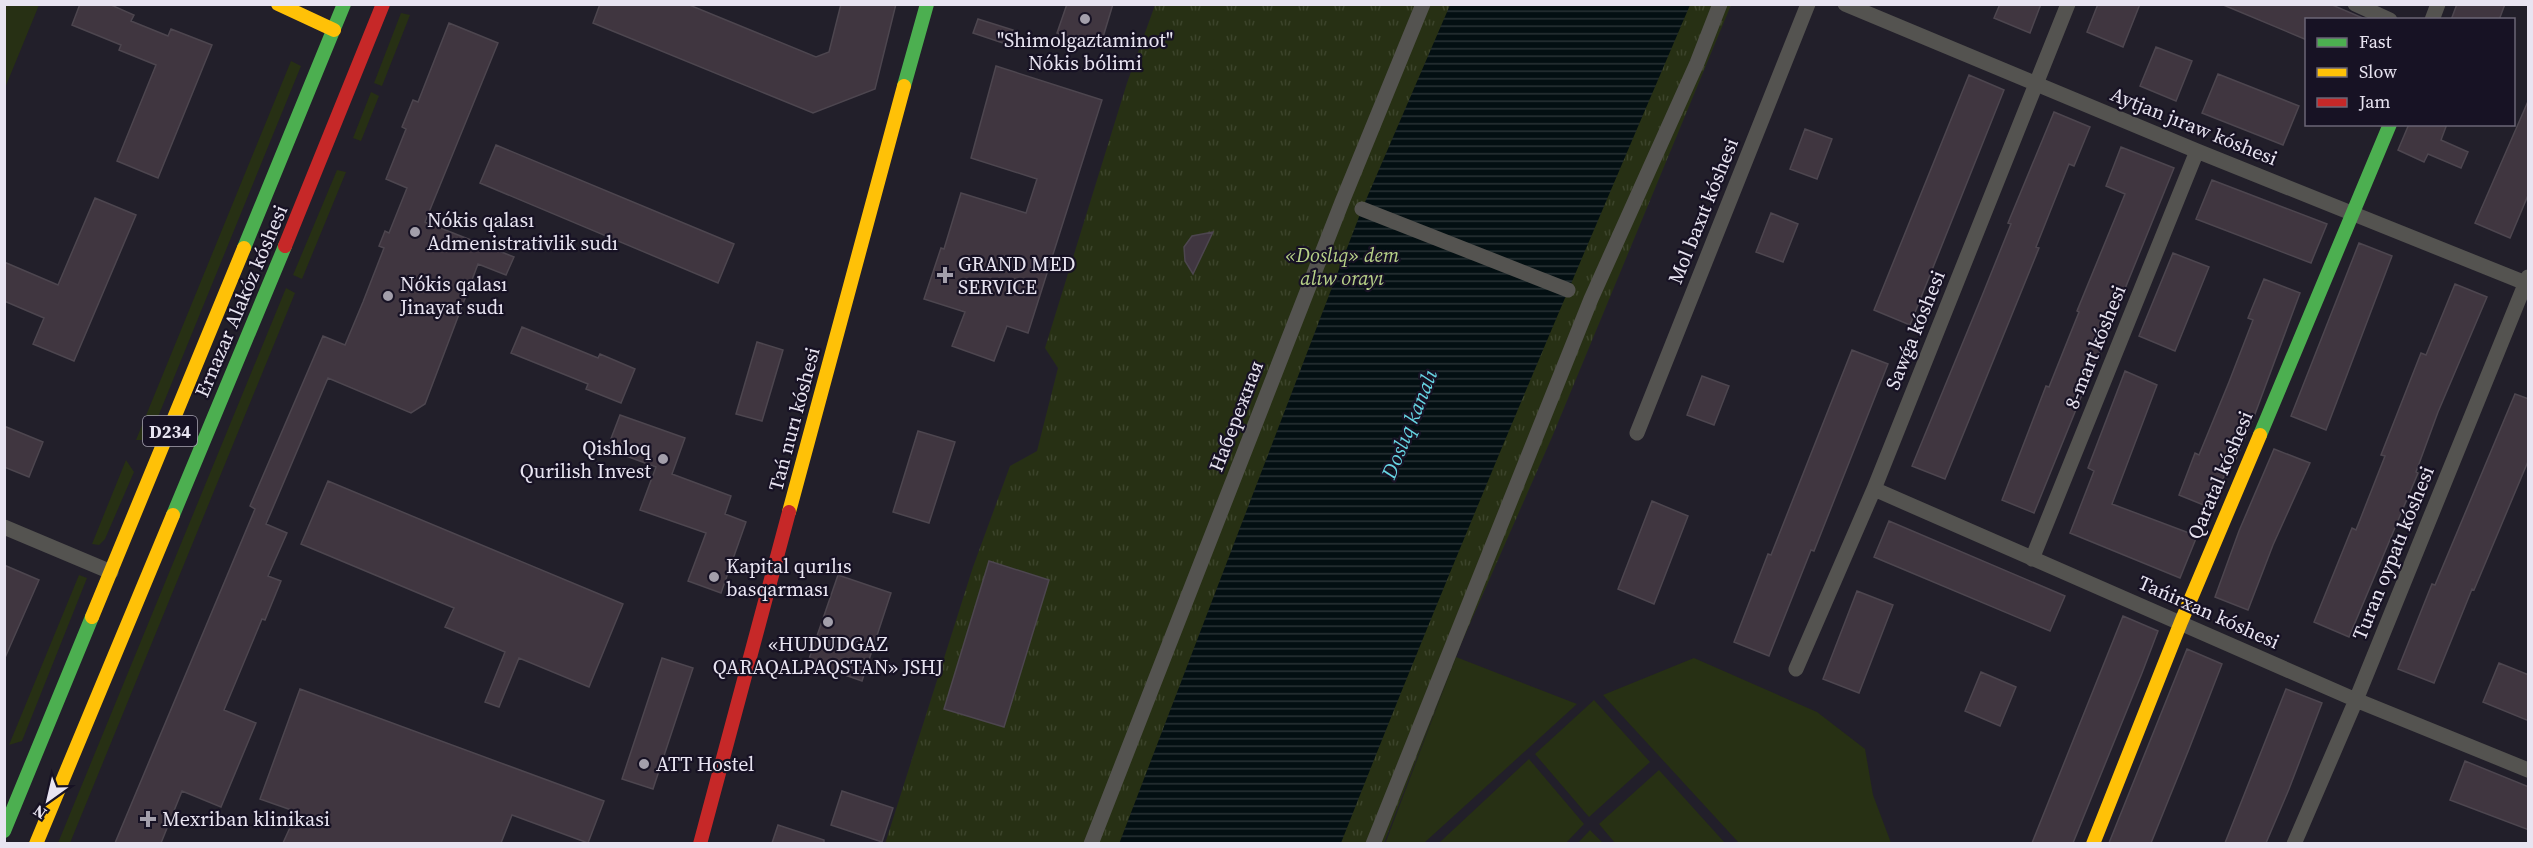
<svg xmlns="http://www.w3.org/2000/svg" width="2533" height="848" viewBox="0 0 2533 848" font-family="'Source Serif 4',serif">
<style>
.green{fill:#273014}
.park{fill:url(#park-tufts)}
.water{fill:url(#water-rules)}
.building{fill:#403640;stroke:#4d464f;stroke-width:1.5}
.lines{fill:none;stroke-linecap:round;stroke-linejoin:round}
.street{stroke:#545350;stroke-width:15}
.fast{stroke:#4caf50;stroke-width:14}
.slow{stroke:#ffc107;stroke-width:14}
.jam{stroke:#c62828;stroke-width:14}
.poi-dot{fill:#a39fab;stroke:#171224;stroke-width:2}
.labels{text-anchor:middle;dominant-baseline:central;stroke-width:4.5;stroke-linejoin:round;paint-order:stroke}
.shield{fill:#171224;stroke:#a9a5b4;stroke-width:1.5}
.shield-label{font-size:18px;font-weight:bold;fill:#e8e4f1}
.poi-label{font-size:20px;fill:#e8e4f1;stroke:#171224;text-anchor:start}
.street-label{font-size:20px;fill:#e8e4f1;stroke:#171224}
.park-label{font-size:20px;font-style:italic;fill:#b8d288;stroke:#171224}
.water-label{font-size:21px;font-style:italic;fill:#66d4e2;stroke:#171224}
</style>
<defs>
<pattern id="park-tufts" width="24" height="20" patternUnits="userSpaceOnUse" patternTransform="scale(1.5)"><rect width="24" height="20" fill="#273014"/><path d="M3 7l-1-3M5 7V3M7 7l1-3M15 17l-1-3M17 17v-4M19 17l1-3" fill="none" stroke="#3c442b"/></pattern>
<pattern id="water-rules" width="6" height="5" patternUnits="userSpaceOnUse" patternTransform="scale(1.5)"><rect width="6" height="5" fill="#030f12"/><path d="M0 2.5h6" fill="none" stroke="#283235"/></pattern>
</defs>
<rect width="100%" height="100%" fill="#221f2a"/>
<!-- green -->
<path class="green" d="M5,4L39,5L5,88L4,5Z
M401,13L410,15L382,86L374,83Z
M291,61L301,66L151,434L143,440H136Z
M371,92L379,96L361,141L353,138Z
M337,170L346,172L302,279L293,275Z
M286,288L295,293L70,843H58Z
M126,460L134,472L105,539L99,545L92,544Z
M79,575L87,578L22,741L9,745Z
M1456,657L1577,704L1424,843L1385,844Z
M1694,658L1817,712L1865,749L1873,795L1891,843H1739L1603,695Z
M1594,700L1650,762L1589,817L1535,754Z
M1529,759L1584,824L1566,843H1439Z
M1659,770L1725,843H1615L1599,824Z
M1590,830L1603,843H1578Z"/>
<!-- park -->
<path class="park" d="M1155,5H1731L1552,437L1461,644L1384,843L885,844L973,567L1010,466L1037,451L1058,368L1045,348L1127,83Z"/>
<!-- water -->
<path class="water" d="M1450,5H1690C1571,283 1452,561 1341,843L1119,844L1362,209Z"/>
<!-- building -->
<path class="building" d="M80,4H109L134,15L131,21L168,36L171,29L212,45L158,178L117,161L156,65L119,50L121,45L72,25Z
M600,4H687L816,57L829,52L841,4H896L875,89L813,113L593,23Z
M1067,4H1113L1100,47L1057,33Z
M2000,4H2041L2030,33L1994,18Z
M2098,4H2140L2123,47L2087,32Z
M2221,4H2330L2365,19L2307,20V40Z
M2457,4H2505L2499,20H2451Z
M978,19L1013,30L1009,45L973,33Z
M449,23L498,43L425,222L514,257L506,275L478,264L425,404L411,413L328,378L266,524L287,533L268,576L281,581L265,620L262,619L224,710L256,723L221,807L182,791L161,843H115L255,509L250,506L323,336L345,345L363,302L384,248L379,246L385,231L389,233L407,188L386,179L406,129L402,127L413,100L418,102Z
M2156,47L2192,61L2176,101L2140,86Z
M996,66L1102,100L1028,333L1007,326L994,361L952,346L965,312L924,299L941,248L944,249L961,193L1026,213L1037,179L971,158Z
M2218,74L2299,106L2283,145L2202,113Z
M1969,75L2004,90L1910,325L1874,310Z
M2529,99V193L2510,238L2475,223Z
M2054,112L2090,127L2074,166L2069,164L2036,247L2039,248L1945,479L1912,466L1982,296L2011,224L2008,223Z
M2409,124H2447L2441,140L2468,152L2461,168L2428,154L2424,162L2398,150Z
M1805,129L1832,139L1817,179L1790,169Z
M496,145L734,244L718,283L480,183Z
M2121,147L2174,168L2034,513L2002,500L2046,386L2049,387L2079,312L2077,311L2125,194L2106,186Z
M2212,180L2327,224L2311,263L2196,219Z
M95,198L136,215L74,361L33,344L44,318L4,301V262L58,285Z
M1771,213L1798,224L1783,262L1756,252Z
M1213,232L1193,274L1185,261L1184,247L1192,236Z
M2359,243L2392,256L2326,430L2291,416Z
M2173,253L2209,267L2175,351L2139,336Z
M2264,279L2300,293L2255,414L2236,459L2232,457L2211,508L2179,495L2195,453L2199,455L2229,382L2253,320L2248,318Z
M2455,284L2487,297L2438,412L2416,472L2418,473L2349,637L2314,622L2352,528L2356,530L2385,456L2381,455L2421,353L2426,355Z
M522,327L598,358L600,354L635,369L621,403L586,389L588,384L511,353Z
M757,342L783,350L762,421L736,414Z
M1852,350L1888,364L1814,551L1811,550L1769,656L1734,642L1768,554L1771,555Z
M2125,371L2157,385L2112,504L2197,536L2180,578L2070,533L2094,471L2088,468Z
M1702,376L1729,386L1714,425L1687,415Z
M2515,394L2529,399V459L2474,590L2472,589L2434,683L2398,669L2432,584L2435,585Z
M620,415L685,438L672,474L731,496L725,514L746,522L721,593L688,581L706,533L640,510L656,467L607,449Z
M4,426L43,442L29,477L4,467Z
M918,431L955,442L929,523L893,512Z
M2274,449L2310,463L2273,545L2248,610L2215,597L2239,531Z
M328,481L623,604L589,687L519,658L499,707L485,702L505,652L445,627L454,608L301,544Z
M1652,501L1688,516L1654,604L1618,589Z
M1889,521L2065,596L2050,631L1874,557Z
M989,561L1049,580L1004,727L944,709Z
M4,565L39,580L4,660Z
M838,575L891,593L862,681L808,662Z
M1857,591L1893,605L1859,693L1823,679Z
M2123,616L2158,631L2142,673L2073,843H2032Z
M2187,649L2222,664L2189,749L2151,843H2109Z
M662,658L693,668L653,789L622,779Z
M2499,663L2529,675V721L2483,702Z
M1981,672L2016,687L2000,726L1965,711Z
M300,689L604,801L588,843L512,815L501,843H283L297,812L260,799Z
M2286,689L2322,703L2289,789L2266,843H2225Z
M2465,761L2529,787V830L2450,800Z
M842,791L893,808L882,842L831,825Z
M778,825L824,840V843H772Z"/>
<g class="lines">
<!-- street -->
<path class="street" d="M1845,4L2197,151L2528,284
M2355,4L2390,20
M2432,20L2438,4
M1362,209L1568,290
M1637,433L1808,4
M1874,489L2356,700L2528,770
M4,527L111,572
M2032,559L2197,151
M1796,669L1874,489L2068,4
M1091,844L1342,202L1423,4
M1373,844L1591,299L1697,63L1720,4
M2294,844L2356,700L2528,277"/>
<!-- fast -->
<path class="fast" d="M904,86L927,4
M244,248L344,4
M2260,435L2390,124
M173,515L285,246
M4,831L92,617"/>
<!-- slow -->
<path class="slow" d="M278,4L334,30
M789,512L904,86
M92,617L244,248
M36,844L173,515
M2093,844L2181,622L2260,435"/>
<!-- jam -->
<path class="jam" d="M285,246L383,4
M700,844L789,512"/>
</g>
<!-- markers -->
<g class="poi-dot">
<circle cx="1085" cy="19" r="6"/>
<circle cx="415" cy="232" r="6"/>
<path d="M942 266h6v6h6v6h-6v6h-6v-6h-6v-6h6z"/>
<circle cx="388" cy="296" r="6"/>
<circle cx="663" cy="459" r="6"/>
<circle cx="714" cy="577" r="6"/>
<circle cx="828" cy="622" r="6"/>
<circle cx="644" cy="764" r="6"/>
<path d="M145 810h6v6h6v6h-6v6h-6v-6h-6v-6h6z"/>
</g>
<g class="labels">
<!-- shield labels -->
<rect class="shield" x="143" y="416" width="54" height="30" rx="4.5"/>
<g class="shield-label">
<text x="170" y="431">D234</text>
</g>
<!-- poi labels -->
<g class="poi-label">
<text x="1085" y="40" text-anchor="middle">"Shimolgaztaminot"<tspan x="1085" dy="23">Nókis bólimi</tspan></text>
<text x="427" y="220">Nókis qalası<tspan x="427" dy="23">Admenistrativlik sudı</tspan></text>
<text x="958" y="264">GRAND MED<tspan x="958" dy="23">SERVICE</tspan></text>
<text x="400" y="284">Nókis qalası<tspan x="400" dy="23">Jinayat sudı</tspan></text>
<text x="651" y="448" text-anchor="end">Qishloq<tspan x="651" dy="23">Qurilish Invest</tspan></text>
<text x="726" y="566">Kapital qurılıs<tspan x="726" dy="23">basqarması</tspan></text>
<text x="828" y="644" text-anchor="middle">«HUDUDGAZ<tspan x="828" dy="23">QARAQALPAQSTAN» JSHJ</tspan></text>
<text x="656" y="764">ATT Hostel</text>
<text x="162" y="819">Mexriban klinikasi</text>
</g>
<!-- street labels -->
<g class="street-label">
<text transform="translate(2194 126) rotate(22)">Aytjan jıraw kóshesi</text>
<text transform="translate(1703 211) rotate(-68)">Mol baxıt kóshesi</text>
<text transform="translate(241 301) rotate(-67)">Ernazar Alakóz kóshesi</text>
<text transform="translate(1915 330) rotate(-68)">Sawǵa kóshesi</text>
<text transform="translate(2095 347) rotate(-68)">8-mart kóshesi</text>
<text transform="translate(1236 416) rotate(-69)">Набережная</text>
<text transform="translate(794 419) rotate(-75)">Tań nurı kóshesi</text>
<text transform="translate(2220 475) rotate(-67)">Qaratal kóshesi</text>
<text transform="translate(2393 553) rotate(-68)">Turan oypatı kóshesi</text>
<text transform="translate(2209 612) rotate(24)">Tańirxan kóshesi</text>
</g>
<!-- park labels -->
<g class="park-label">
<text x="1342" y="255">«Doslıq» dem<tspan x="1342" dy="23">alıw orayı</tspan></text>
</g>
<!-- water labels -->
<g class="water-label">
<text transform="translate(1409 424) rotate(-68)">Doslıq kanalı</text>
</g>
</g>
<!-- border -->
<rect width="2533" height="848" fill="none" stroke="#e8e4f1" stroke-width="12"/>
<!-- legend -->
<rect x="2305" y="18" width="210" height="108" fill="#171224" stroke="#6b6676" stroke-width="1.5"/>
<rect x="2317" y="38" width="30" height="9" fill="#4caf50" stroke="#6b6676" stroke-width="1.5"/>
<text x="2359" y="48" font-size="18" fill="#e8e4f1">Fast</text>
<rect x="2317" y="68" width="30" height="9" fill="#ffc107" stroke="#6b6676" stroke-width="1.5"/>
<text x="2359" y="78" font-size="18" fill="#e8e4f1">Slow</text>
<rect x="2317" y="98" width="30" height="9" fill="#c62828" stroke="#6b6676" stroke-width="1.5"/>
<text x="2359" y="108" font-size="18" fill="#e8e4f1">Jam</text>
<!-- north arrow -->
<g transform="translate(48 800) rotate(214)" stroke="#171224" stroke-width="4.5" paint-order="stroke">
<path d="M0-4.5L10 22L0 15L-10 22Z" fill="#e8e4f1"/>
<text y="-9" font-size="16" font-weight="bold" text-anchor="middle" fill="#e8e4f1">N</text>
</g>
</svg>
